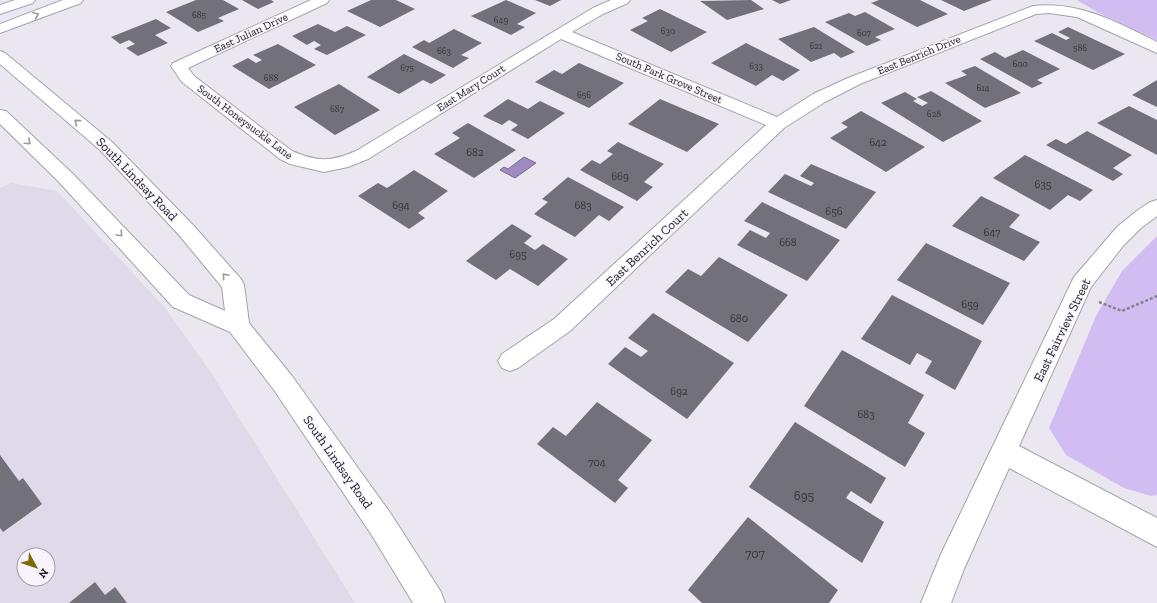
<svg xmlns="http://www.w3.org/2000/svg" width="1157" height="603" viewBox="0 0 1157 603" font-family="'Zilla Slab',serif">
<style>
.built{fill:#dfd9e9;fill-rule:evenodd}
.green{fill:#d1bdf1}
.water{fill:#9f8ac1;stroke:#796a92}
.building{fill:#727078}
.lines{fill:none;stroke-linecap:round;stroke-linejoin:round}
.minor-casing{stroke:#a5a2ab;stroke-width:2}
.secondary-casing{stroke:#a5a2ab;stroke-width:2}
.path{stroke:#858389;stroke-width:2.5;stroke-dasharray:3 2;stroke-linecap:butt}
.minor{fill:#fff;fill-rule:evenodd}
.secondary{fill:#fff;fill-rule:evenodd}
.oneway{stroke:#9b9b9c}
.labels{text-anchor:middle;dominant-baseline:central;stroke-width:3;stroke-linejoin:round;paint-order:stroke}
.far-number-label{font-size:9px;fill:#353439}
.far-street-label{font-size:11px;fill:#212024;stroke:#f7f4fd}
.number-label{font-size:11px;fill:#353439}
.street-label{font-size:13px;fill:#212024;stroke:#f7f4fd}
.near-number-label{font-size:13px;fill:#353439}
</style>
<rect width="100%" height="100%" fill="#eae7f0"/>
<!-- built -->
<path class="built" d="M11,183L57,191L166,309L211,373L355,603H0V188ZM24,555H48V579H24Z"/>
<!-- green -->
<path class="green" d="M1077,0H1157V40L1099,13Z
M1157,236V495L1151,496L1124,488L1066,455L1049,428L1096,316L1122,271Z"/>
<!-- water -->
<path class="water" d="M524,157L536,163L515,178L500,170L504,167L508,169Z"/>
<!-- building -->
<path class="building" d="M196,0H223L239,9L218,18L224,21L198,32L166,12Z
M242,0H271L274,2L258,9Z
M371,0H396L415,9L380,27L347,11Z
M506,0L536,13L517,24L525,27L511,35L471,16Z
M535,0H561L550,6Z
M751,0L764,9L727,20L700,1Z
M772,0H791L780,4Z
M879,0H920L948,14L917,27L871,3Z
M941,0H992L964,11Z
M660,9L707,32L671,52L630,30L648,21L642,18Z
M865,12L895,29L875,37L881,40L867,46L825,22L849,13L855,16Z
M156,19L171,28L155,35L168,43L138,56L126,48L135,44L129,40L120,44L111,37Z
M318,24L335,32L347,26L366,35L327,55L314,49L321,45L314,41L307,45L292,36Z
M814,27L855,52L841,58L834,53L811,62L778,39Z
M1068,27L1125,54L1093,70L1034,41L1052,33L1066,40L1070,38L1058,32Z
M454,29L482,43L461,55L469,58L453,68L412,47L424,40L429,43Z
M746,43L800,70L783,81L772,75L756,86L711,63Z
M278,44L316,65L269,89L232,66L248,58L256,63L262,60L253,55Z
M1023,50L1060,69L1037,80L1043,83L1032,88L980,59L995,52L1005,58Z
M404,54L446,75L431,84L423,80L399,94L367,77Z
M579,63L624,83L589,108L535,82L554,70L562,74Z
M975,66L1021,93L985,108L945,83L967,75L961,71Z
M1157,80V107L1132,95Z
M339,84L380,110L335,135L294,107Z
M931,91L982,121L943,142L881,103L905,92L917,99L913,101L922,106L928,103L917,97Z
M508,99L528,109L540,101L565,113L528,139L511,130L518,125L509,120L502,125L483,116Z
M660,99L719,124L687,152L628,124Z
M1129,106L1157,120V155L1097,123Z
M861,111L925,147L886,172L830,138L848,127L841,123Z
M468,123L516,150L474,178L434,154L460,138L452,133Z
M1087,131L1132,155L1113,168L1123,174L1113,181L1046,145L1056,139L1066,144Z
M618,142L664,164L644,182L653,187L637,201L580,170L592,160L600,164L613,154L607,151Z
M1025,155L1093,190L1080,201L1068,195L1050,210L993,178Z
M811,164L876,192L846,229L768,192L785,174L811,186L814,183L800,176Z
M414,170L448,191L418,213L425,218L409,229L358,196L378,183L387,188Z
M568,177L624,207L609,221L599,215L575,237L534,214L548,202L542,199Z
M981,196L1020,215L1009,227L1040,242L1024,261L952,226Z
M762,202L840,240L807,281L737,245L750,230L766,238L770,233L744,221Z
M512,224L532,236L524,243L535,250L543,244L568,259L538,286L510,269L496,280L466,261Z
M926,243L1010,283L983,325L897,280Z
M719,257L788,295L748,342L665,292L688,269L701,276Z
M892,295L982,341L955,390L925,373L932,361L917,353L910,365L861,339Z
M653,313L734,363L687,419L608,364L625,347L641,357L648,351L628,338Z
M842,350L924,395L908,423L925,433L905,467L804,406Z
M597,402L652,440L618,480L628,488L615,503L537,444L553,427L566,436Z
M795,422L886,478L871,504L851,491L846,498L884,522L862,563L749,487Z
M0,455L19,481L23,478L42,504L3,532L0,528Z
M748,517L838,590L829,603H702L688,590Z
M95,582L105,595L115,587L127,603H69Z"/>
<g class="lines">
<defs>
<path id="minor" d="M311,0H329L327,3L188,68L194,76L292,151C318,162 330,162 356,151L593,8L611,0H630L628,3L603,14L572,32L777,117L813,94L848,78L1033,6C1079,1 1117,22 1157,42V53L1077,17L1049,13L1036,14L860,84L825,102L784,128L570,331L518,368L510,371L502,368L498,361L502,354L554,319L766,125L561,39L368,159L348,167L324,172L290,164L280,159L182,82L171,66L173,63Z
M1157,200V216L1141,228L1123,246L1091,287L1019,446L1157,518V547L1009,468L964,569L951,603H921L941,554L1074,277L1117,227L1138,210L1150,202Z"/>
<path id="secondary" d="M15,0H35L33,3L0,14V5Z
M63,0H83L81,3L0,33V24Z
M0,51L5,53L112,142L193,225L241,279L244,285L249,323L292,376L391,514L441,592L445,603H413L371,534L274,390L230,332L173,307L59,182L0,124V110L6,111L73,174L189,295L225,311L222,287L179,235L100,150L0,64Z"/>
</defs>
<!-- minor casing -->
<use href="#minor" class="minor-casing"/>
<!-- secondary casing -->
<use href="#secondary" class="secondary-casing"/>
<!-- path -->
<path class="path" d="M1099,302L1122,311L1157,296"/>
<!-- minor -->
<use href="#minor" class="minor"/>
<!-- secondary -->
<use href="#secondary" class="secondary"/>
</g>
<!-- one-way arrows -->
<defs><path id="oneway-chevron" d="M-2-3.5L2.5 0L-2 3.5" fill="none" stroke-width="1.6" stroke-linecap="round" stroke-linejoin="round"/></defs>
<g class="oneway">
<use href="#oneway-chevron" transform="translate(36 15) rotate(-21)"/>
<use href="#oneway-chevron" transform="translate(77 122) rotate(-140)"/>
<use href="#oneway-chevron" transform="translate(28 142) rotate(43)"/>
<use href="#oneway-chevron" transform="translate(120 234) rotate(47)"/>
<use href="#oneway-chevron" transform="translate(225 276) rotate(-131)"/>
</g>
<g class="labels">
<!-- far-number labels -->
<g class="far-number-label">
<text x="199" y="15">685</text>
<text x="501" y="20">649</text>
<text x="668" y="31">630</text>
<text x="864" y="33">607</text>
<text x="816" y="46">621</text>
<text x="1080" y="48">586</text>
<text x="444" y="51">663</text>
<text x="1020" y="64">600</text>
<text x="756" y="66">633</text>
<text x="407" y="68">675</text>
<text x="271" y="78">688</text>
<text x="983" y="88">614</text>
<text x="584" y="95">656</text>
<text x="337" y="109">687</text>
<text x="934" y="114">628</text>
</g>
<!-- far-street labels -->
<g class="far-street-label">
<text transform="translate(251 33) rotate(-25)">East Julian Drive</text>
<text transform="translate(919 55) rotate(-22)">East Benrich Drive</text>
<text transform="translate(669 78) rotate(23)">South Park Grove Street</text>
<text transform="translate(471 88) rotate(-32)">East Mary Court</text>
<text transform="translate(245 122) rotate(37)">South Honeysuckle Lane</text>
</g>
<!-- number labels -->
<g class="number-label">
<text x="878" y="142">642</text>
<text x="475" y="152">682</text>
<text x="620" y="176">669</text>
<text x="1043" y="184">635</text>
<text x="401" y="205">694</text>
<text x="583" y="205">683</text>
<text x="834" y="211">656</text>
<text x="992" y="232">647</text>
<text x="788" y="242">668</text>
<text x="518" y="254">695</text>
<text x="970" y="304">659</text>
<text x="739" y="318">680</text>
<text x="679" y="391">692</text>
<text x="866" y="414">683</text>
<text x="597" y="462">704</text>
</g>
<!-- street labels -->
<g class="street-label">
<text transform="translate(137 179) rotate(46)">South Lindsay Road</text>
<text transform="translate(647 247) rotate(-43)">East Benrich Court</text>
<text transform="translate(1062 330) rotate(-64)">East Fairview Street</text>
<text transform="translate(338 462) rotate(55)">South Lindsay Road</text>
</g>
<!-- near-number labels -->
<g class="near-number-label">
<text x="804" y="495">695</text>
<text x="755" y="553">707</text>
</g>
</g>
<!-- north arrow -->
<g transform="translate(36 567) rotate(130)"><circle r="19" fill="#f7f4fd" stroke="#a19fa6"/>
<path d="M0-3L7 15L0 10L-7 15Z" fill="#7f6b04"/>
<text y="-6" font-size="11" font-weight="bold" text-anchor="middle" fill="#212024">N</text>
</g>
</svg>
